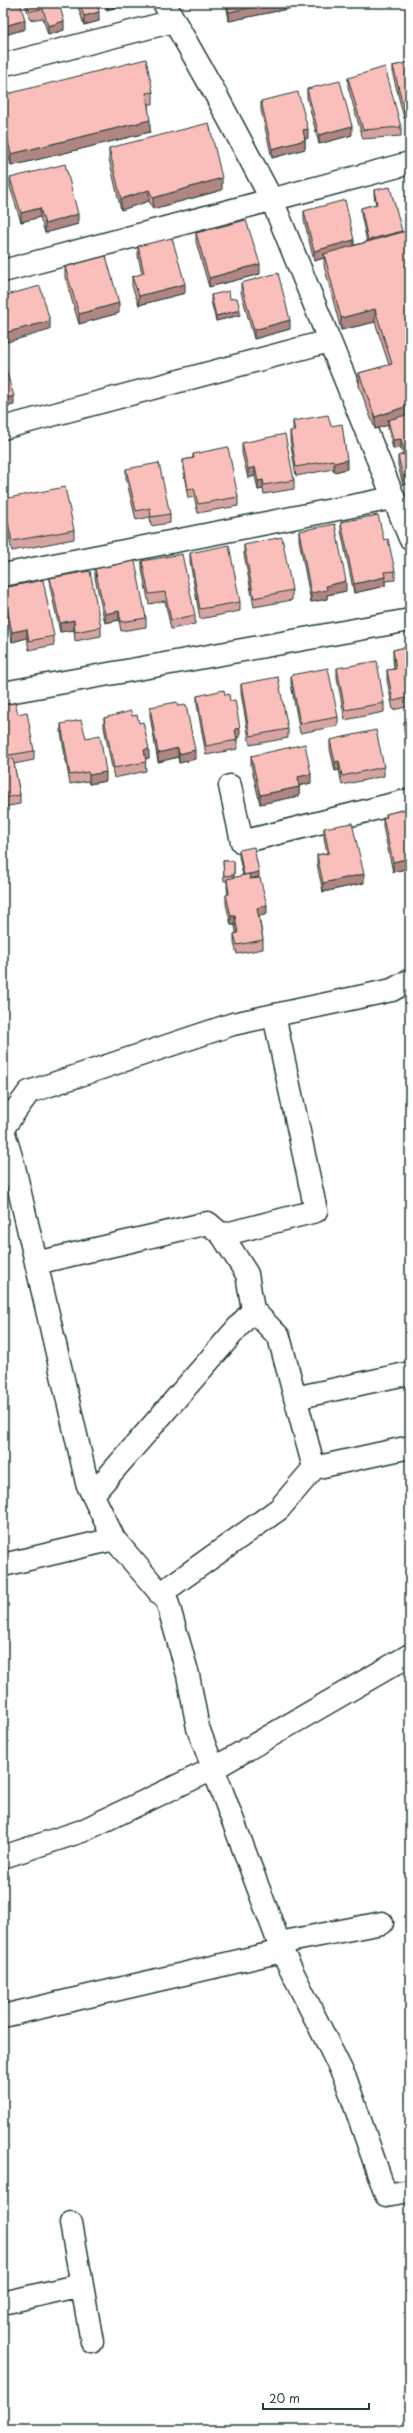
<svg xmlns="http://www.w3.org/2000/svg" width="413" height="2433" viewBox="0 0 413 2433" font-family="'Playpen Sans',sans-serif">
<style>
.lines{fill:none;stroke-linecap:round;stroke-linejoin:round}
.street-casing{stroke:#1f3d34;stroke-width:25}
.street{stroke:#fff;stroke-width:22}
.wall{fill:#d8a4a1;stroke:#1f3d34}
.shaded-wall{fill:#b08683;stroke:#1f3d34}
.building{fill:#fbbfbb;stroke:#1f3d34}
</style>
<rect width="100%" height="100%" fill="#fff"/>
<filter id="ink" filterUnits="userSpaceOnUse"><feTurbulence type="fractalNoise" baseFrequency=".025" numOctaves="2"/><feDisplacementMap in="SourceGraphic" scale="8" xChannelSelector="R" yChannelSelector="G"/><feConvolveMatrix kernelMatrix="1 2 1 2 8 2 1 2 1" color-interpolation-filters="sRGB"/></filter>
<g filter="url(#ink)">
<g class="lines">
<defs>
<path id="street" d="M164,3L215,93L272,200L410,538
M10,63L174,21
M3,271L410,163
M3,428L329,341
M3,575L393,498
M3,693L410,620
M230,786L242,842L410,800
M3,1128L29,1092L233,1024L392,990L410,980
M3,1130L14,1167L87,1483L114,1539L3,1565
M222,1235L316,1211L274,1015
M36,1263L208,1223L222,1235L247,1274L253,1310L93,1494
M295,1398L410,1373
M314,1468L410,1447
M114,1539L167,1601L188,1675L198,1728L282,1951L346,2080L386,2195L410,2191
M160,1594L279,1509L314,1468L279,1337L253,1310
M3,1857L82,1831L213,1769L410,1655
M279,1943L382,1923
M3,2016L282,1951
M71,2223L92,2342
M3,2303L81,2285"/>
</defs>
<!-- street casing -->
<use href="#street" class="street-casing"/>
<!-- street -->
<use href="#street" class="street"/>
</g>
<!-- wall -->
<path class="wall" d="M3,3L25,29L5,35L3,28Z
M25,3H59L64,30L48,35L43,18L30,20Z
M77,3H97L99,21L84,25Z
M105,3H129L107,10Z
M226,3H292V8L229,21Z
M302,3H315L302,5Z
M410,62V117L404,118L393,75V66Z
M348,78L401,127V136L363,139L348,87Z
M307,89L352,135L319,144L307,98Z
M153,92V104H148L150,132L11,166L3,132V95Z
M261,101L308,138L305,139V149L272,158L261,110Z
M109,148L222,190L153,209L149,201L121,210L109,159Z
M10,178L78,224L45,233L40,217L21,222L10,187Z
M374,190L402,232L410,483L403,485L398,465V456L403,454L401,448L393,449L388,429V425L375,429L359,386V373L389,365L375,322L341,330L324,266V258L314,261L304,220V211L354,245L367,242L361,214V208L376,204L374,196Z
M410,194V217L406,205V196Z
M196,233L260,274L209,287L196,242Z
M138,246L185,293L139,305L132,286V277L142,274L138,256Z
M65,267L119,313L79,324L65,277Z
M241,283L290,329L254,339L241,292Z
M211,295L230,299L240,315L216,321L211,301Z
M293,421L331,426L347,469L334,472L333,469L296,476L290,440V431H293Z
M242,443L294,480V489L264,494L263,489L258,490L255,476L248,478L242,453Z
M193,454L238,497V506L198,513L194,497L188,498L183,469V460L193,458Z
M126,469L170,514V523L151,526L150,517L136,520L126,478Z
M3,499L74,530V539L12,551L3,510Z
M341,522L384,540L395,571V580L385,581V586L354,593L341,531Z
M299,531L346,591L327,595V599L311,602L299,540Z
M244,545L292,590V600L254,607L244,554Z
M190,553L240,602V611L200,619L190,562Z
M142,561L195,615V624L171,629L165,601L149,604L142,570Z
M95,569L146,618V627L121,631L119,620L105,623L95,578Z
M50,578L101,627V636L75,641L74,630L60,632L50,587Z
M3,588L54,636V645L29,650L27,638L12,642L3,597Z
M410,646V706L393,710L387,680V670L394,669L393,659V650Z
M337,668L384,703V712L345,720L337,678Z
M291,675L338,717V726L300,733L291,684Z
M241,684L288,729V738L250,745L241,693Z
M225,695L240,737L237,738V749L206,755L197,705V696Z
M3,705L18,714L34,751V760L14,764L20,795V804L3,807Z
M178,706L195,759L179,763L178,757L158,762L150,716V707Z
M132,716L139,723L149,758L145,759L146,771L114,778L104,727V718Z
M410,721V757H409L404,731V722Z
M61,724L86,738L106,781L89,784L88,781L70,784L61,733Z
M330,740L384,767V776L342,785L339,770L335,771L330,749Z
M251,756L311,783L299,786V796L260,804L251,765Z
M410,808V868L393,872L383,827V818L386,817V814Z
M324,828L364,883L323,892L317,864V855L327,853L324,838Z
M239,850L259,877L250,879L267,914L259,916L263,940V949L237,954L234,943V934L236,933L235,925H231L226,904V895L228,894L227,888V881H224L223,861H234V878L243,876L239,856Z"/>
<!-- shaded-wall -->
<path class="shaded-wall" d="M64,3H75L64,5Z
M107,3H129L107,10Z
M272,3H292V8L229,21V12Z
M99,12V21L84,25V16Z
M25,20V29L5,35V26Z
M64,21V30L48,35V26Z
M410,108V117L404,118V109Z
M150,120V132L11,166V154Z
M352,126V135L319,144V135Z
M308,129V138L303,139V130Z
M305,140V149L272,158V149Z
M222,178V190L153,209V198Z
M149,190V201L121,210V199Z
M40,208V217L21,222V213Z
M78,214V224L45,233V224Z
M402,231V236L368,245V240Z
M6,235V244L3,245V236Z
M354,240V250L324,254V258L314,261V251Z
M260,264V274L209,287V278Z
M185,284V293L139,305V296Z
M119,303V313L79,324V314Z
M375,309V322L341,330V318Z
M240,310V315L216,321V316Z
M290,320V329L254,339V330Z
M50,321V330L4,343V333Z
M14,396V405L3,408V399Z
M410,405V418L388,420V425L375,429V417Z
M401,439V448L393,449V440Z
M347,460V469L334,472V463Z
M255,467V476L248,478V469Z
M410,474V483L403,485V476Z
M263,480V489L258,490V481Z
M385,577V586L354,593V584Z
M346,581V591L327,595V599L311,602V593L326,586Z
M119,611V620L105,623V614Z
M74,620V630L60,632V623Z
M27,629V638L12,642V632Z
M3,638H6V647L3,648Z
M240,728V737L235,738V729Z
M178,748V757L158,762V753Z
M409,748H410V757H409Z
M149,749V758L144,759V750Z
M195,750V759L179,763V754Z
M339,761V770L335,771V762Z
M106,772V781L89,784V775Z
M311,774V783L298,786V777Z
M299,787V796L260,804V795Z
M410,858V868L393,872V862Z
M259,872V877L244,880V875Z
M364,874V883L323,892V883Z
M267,905V914L257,917V908Z
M231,916H235V925H231Z"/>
<!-- building -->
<path class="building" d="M3,3H20L25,20L5,26L3,19Z
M27,3H59L64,21L48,26L43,9L30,11Z
M80,3H97L99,12L84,16Z
M227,3H272L229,12Z
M146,59L153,92L146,93L150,120L11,154L3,121V95Z
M410,62V108L404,109L393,66Z
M385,67L401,127L363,130L348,78Z
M340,81L352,126L319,135L307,89Z
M298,92L308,129L303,130L305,140L272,149L261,101Z
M209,123L222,178L153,198L149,190L121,199L109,148Z
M65,164L78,214L45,224L40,208L21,213L10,178Z
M390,187L402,231L368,240L361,208L377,204L374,190Z
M410,194V208L406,196Z
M345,200L354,240L314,251L304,211Z
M246,220L260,264L209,278L196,233Z
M3,223L6,235L3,236Z
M410,230V405L375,417L359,373L392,364L375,309L341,318L324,254Z
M172,238L185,284L139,296L132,277L144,273L138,246Z
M106,256L119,303L79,314L65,267Z
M278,273L290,320L254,330L241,283Z
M40,286L50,321L4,333L3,332V296Z
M229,291L230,299L237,298L240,310L216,316L211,295Z
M3,360L14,396L3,399Z
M410,414V474L403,476L398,456L405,454L401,439L393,440L388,420Z
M328,415L331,426L342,424L347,460L334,463L333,460L296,467L290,431H295L293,421Z
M285,434L294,480L264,485L263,480L258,481L255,467L248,469L242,443Z
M228,447L238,497L198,504L194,488L188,489L183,460L194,458L193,454Z
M159,463L170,514L151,517L150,508L136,511L126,469Z
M65,487L74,530L12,541L3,499Z
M378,515L384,540L388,539L395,571L384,572L385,577L354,584L341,522Z
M335,524L346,581L326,586L327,590L311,593L299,531Z
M282,537L292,590L254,598L244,545Z
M229,545L240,602L200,609L190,553Z
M182,554L195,615L171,620L165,592L149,594L142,561Z
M135,561L146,618L121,622L119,611L105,614L95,569Z
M90,571L101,627L75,632L74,620L60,623L50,578Z
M43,580L54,636L29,641L27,629L12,632L3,588Z
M3,621L6,638H3Z
M410,646V697L393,701L387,670L396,669L393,650Z
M377,661L384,703L345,710L337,668Z
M328,668L338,717L300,724L291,675Z
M278,677L288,729L250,736L241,684Z
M224,690L225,695L229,694L230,701L235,700L240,728L235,729L237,740L206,746L197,696Z
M177,702L178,706L186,705L195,750L179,754L178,748L158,753L150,707Z
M15,703L18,714L27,712L34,751L3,756V705Z
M131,711L132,716L137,715L139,723L143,722L149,749L144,750L146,762L114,768L104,718Z
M81,720L86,738L100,735L106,772L89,775L88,772L70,775L61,724Z
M410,721V748H409L404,722Z
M376,730L384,767L342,776L339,761L335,762L330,740Z
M305,744L311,774L298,777L299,787L260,795L251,756Z
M13,758L20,795L3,798V760Z
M410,808V858L393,862L383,818L387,817L386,814Z
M352,823L364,874L323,883L317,855L329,853L324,828Z
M254,847L259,872L244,875L239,850Z
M223,861H234V875L224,876Z
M249,874L250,879L260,878L267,905L257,908L263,940L237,945L234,934L238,933L235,916H231L226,895L229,894L227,879Z"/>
</g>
<!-- margin -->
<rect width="413" height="2433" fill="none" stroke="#fff" stroke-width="16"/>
<rect x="8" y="8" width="397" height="2417" fill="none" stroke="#1f3d34" stroke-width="1.5" filter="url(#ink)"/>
<!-- scale -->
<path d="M263 2403v6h106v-6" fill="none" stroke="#1f3d34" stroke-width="2"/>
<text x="269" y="2403" font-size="12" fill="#1f3d34" stroke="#ffffff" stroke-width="3" paint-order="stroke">20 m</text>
</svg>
